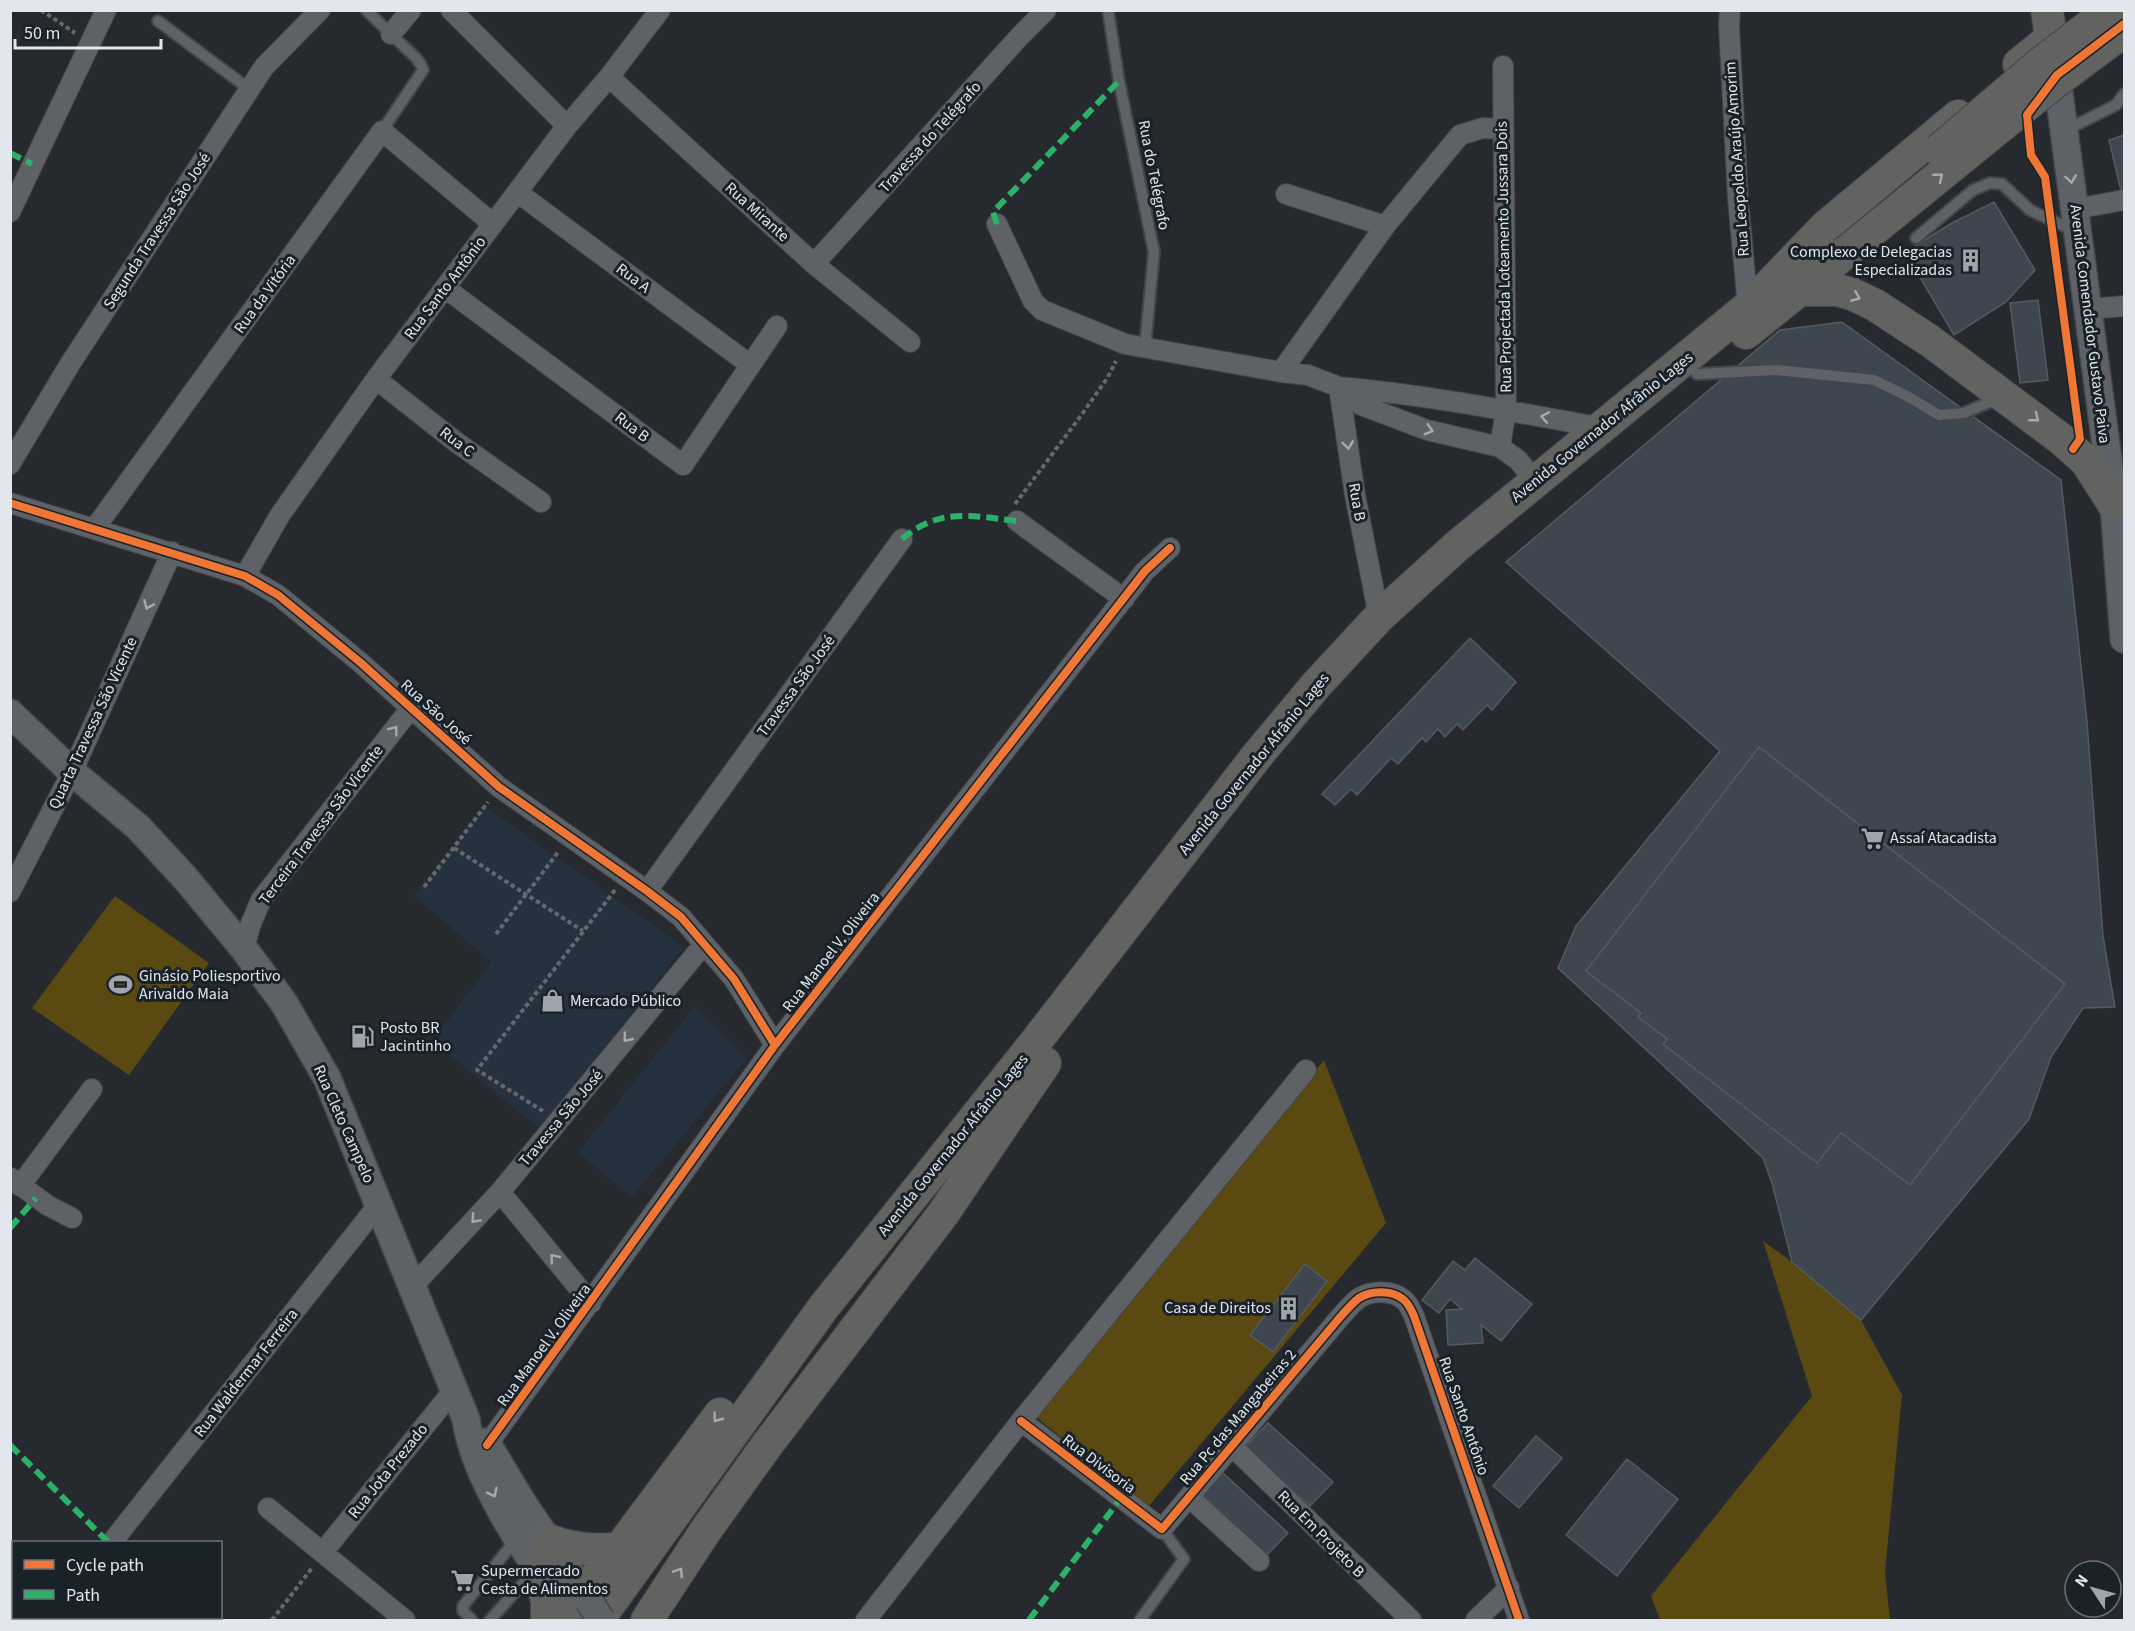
<svg xmlns="http://www.w3.org/2000/svg" width="2135" height="1631" viewBox="0 0 2135 1631" font-family="'Source Sans 3',sans-serif">
<style>
.built{fill:#25313e}
.green{fill:#5b4912}
.building{fill:#3e474f;stroke:#565a5f;stroke-width:1.5}
.lines{fill:none;stroke-linecap:round;stroke-linejoin:round}
.service-casing{stroke:#42454a;stroke-width:14}
.minor-casing{stroke:#42454a;stroke-width:22}
.secondary-casing{stroke:#42454a;stroke-width:30}
.primary-casing{stroke:#42454a;stroke-width:34}
.path{stroke:#65676a;stroke-width:4;stroke-dasharray:4.5 3;stroke-linecap:butt}
.service{stroke:#5e6165;stroke-width:10}
.minor{stroke:#5e6165;stroke-width:20}
.secondary{stroke:#5e6165;stroke-width:27}
.primary{stroke:#626261;stroke-width:32}
.secondary-bridge-casing{stroke:#42454a;stroke-width:30;stroke-linecap:butt}
.primary-bridge-casing{stroke:#42454a;stroke-width:34;stroke-linecap:butt}
.secondary-bridge{stroke:#5e6165;stroke-width:27}
.primary-bridge{stroke:#626261;stroke-width:32}
.quiet{stroke:#2db169;stroke-width:6;stroke-dasharray:12 6;stroke-linecap:butt}
.cycleway-casing{stroke:#192129;stroke-width:11}
.cycleway{stroke:#f07635;stroke-width:8}
.oneway{stroke:#a8abad}
.oneway2{stroke:#a6abaf}
.labels{text-anchor:middle;dominant-baseline:central;stroke-width:6;stroke-linejoin:round;paint-order:stroke}
.street-label{font-size:16px;fill:#e1e7ec;stroke:#192129}
.poi-label{font-size:16px;fill:#e1e7ec;stroke:#192129;text-anchor:start}
</style>
<rect width="100%" height="100%" fill="#262a2f"/>
<!-- built -->
<path class="built" d="M484,806L684,947L540,1129L432,1041L492,962L414,896Z
M695,1006L747,1058L632,1197L578,1152Z"/>
<!-- green -->
<path class="green" d="M115,896L209,963L129,1075L32,1008Z
M1324,1060L1386,1223L1148,1507L1036,1417Z
M1763,1241L1792,1262L1861,1320L1902,1395L1885,1572L1890,1620H1660L1651,1596L1812,1396Z"/>
<!-- building -->
<path class="building" d="M2124,135V190L2121,191L2109,140Z
M1994,202L2035,270L2006,302L1954,335L1905,252L1952,223Z
M2038,300L2048,380L2020,383L2010,303Z
M1842,322L2061,480L2087,722L2103,936L2115,1007L2083,1008L2051,1057L2029,1119L1861,1320L1792,1262L1772,1183L1763,1158L1558,968L1576,926L1720,751L1506,562L1780,330Z
M1470,638L1516,682L1492,710L1487,705L1463,730L1457,724L1445,737L1438,729L1426,742L1422,738L1398,764L1391,758L1357,795L1351,789L1335,805L1322,794Z
M1759,747L2065,984L1910,1185L1841,1133L1817,1163L1663,1044L1667,1039L1638,1017L1641,1013L1586,971Z
M1475,1258L1532,1304L1501,1341L1481,1325L1483,1343L1448,1345L1446,1310L1462,1309L1450,1299L1439,1313L1422,1300L1453,1261L1465,1270Z
M1305,1264L1327,1281L1273,1352L1250,1335Z
M1268,1423L1333,1482L1310,1506L1245,1447Z
M1536,1436L1562,1458L1519,1508L1493,1486Z
M1627,1459L1678,1499L1617,1576L1566,1535Z
M1223,1473L1288,1533L1265,1557L1200,1498Z"/>
<g class="lines">
<defs>
<path id="service" d="M366,10L416,58L420,63L423,70L382,131
M1108,10L1119,81L1154,252L1145,347
M158,21L249,89
M2064,131L2116,105L2124,94
M1916,238L1973,190L1990,183L2002,184L2030,210L2075,231
M1697,374L1777,370L1874,380L1907,396L1939,415L1964,413L1999,398
M472,1620L463,1611V1606L517,1538
M490,1620L534,1571
M1140,1620L1184,1559L1162,1529"/>
<path id="minor" d="M451,10L567,126
M1730,10L1729,25L1738,199L1748,307
M391,34L411,10
M609,77L814,264L910,342
M517,192L749,364
M1286,194L1385,226
M2075,209L2124,200
M10,212L106,10
M997,224L1033,301L1042,310L1125,344L1281,372L1308,375L1339,387L1361,405L1427,430L1500,447L1518,460L1535,481
M814,264L1020,36L1046,10
M445,288L683,465L777,326
M2089,309L2124,306
M1281,372L1385,226L1460,135L1483,128L1502,129
M376,379L456,442L541,502
M1339,387C1428,395 1515,412 1603,428
M1339,387L1355,495L1379,617
M1500,447L1506,410L1503,66
M10,464L70,364L264,67L320,10
M10,503L245,576L278,595L361,663L499,787L647,891L681,917L734,979L775,1045
M1017,521L1124,599
M95,528L382,131L493,224
M245,576L280,515L376,379L567,126L609,77L660,10
M647,891L902,539
M10,892L72,772L172,552
M244,949L250,926L261,900L411,708
M11,1178L47,1205L72,1218
M20,1186L92,1089
M500,1192L591,1303
M412,1287L500,1192L704,944
M1021,1421L1162,1529L1336,1322C1343,1314 1351,1304 1359,1298C1372,1290 1393,1290 1404,1300C1409,1304 1411,1310 1414,1316L1519,1620
M487,1445L775,1045L1145,571L1170,548
M1232,1446L1411,1620
M1189,1497L1259,1561
M268,1508L405,1620
M112,1542L379,1204
M323,1552L453,1391
M48,1620L51,1618
M866,1620L1021,1421L1306,1070
M1476,1620L1509,1588"/>
<path id="secondary" d="M2055,63L2114,505L2124,639
M10,713L72,772L138,827L186,879L244,949L284,1003L327,1078L466,1419C472,1466 510,1530 538,1569C547,1581 559,1592 568,1605C571,1610 574,1615 577,1620
M486,1442L522,1502L589,1601"/>
<path id="primary" d="M2019,64L2051,38L2047,10
M1799,290H1837L1852,294L1875,305L1930,341L2061,439L2086,461L2114,505
M1746,333L1845,253
M548,1540C572,1549 594,1552 620,1548
M539,1570L547,1602V1620
M569,1606L583,1593L620,1548L720,1414
M598,1620L823,1308L1034,1044L1256,757L1317,684L1379,617L1457,546L1748,307L1826,226L1958,116
M647,1620L706,1530L767,1445L943,1214L1045,1063"/>
</defs>
<!-- service casing -->
<use href="#service" class="service-casing"/>
<!-- minor casing -->
<use href="#minor" class="minor-casing"/>
<!-- secondary casing -->
<use href="#secondary" class="secondary-casing"/>
<!-- primary casing -->
<use href="#primary" class="primary-casing"/>
<!-- path -->
<path class="path" d="M41,10L75,33
M1015,504L1080,417L1108,377L1116,361
M454,848L583,931
M424,887L488,802
M496,934L559,851
M543,1111L477,1070L615,890
M272,1620L312,1568"/>
<!-- service -->
<use href="#service" class="service"/>
<!-- minor -->
<use href="#minor" class="minor"/>
<!-- secondary -->
<use href="#secondary" class="secondary"/>
<!-- primary -->
<use href="#primary" class="primary"/>
<defs>
<path id="secondary-bridge" d="M589,1601L601,1620"/>
<path id="primary-bridge" d="M1939,150L2042,62L2110,10
M1845,253L2054,83L2124,31"/>
</defs>
<!-- secondary-bridge casing -->
<use href="#secondary-bridge" class="secondary-bridge-casing"/>
<!-- primary-bridge casing -->
<use href="#primary-bridge" class="primary-bridge-casing"/>
<!-- secondary-bridge -->
<use href="#secondary-bridge" class="secondary-bridge"/>
<!-- primary-bridge -->
<use href="#primary-bridge" class="primary-bridge"/>
<!-- quiet -->
<path class="quiet" d="M10,153L32,164
M997,224L993,212L1119,81
M902,539C940,507 972,516 1017,521
M10,1228L36,1198
M10,1445L108,1542
M10,1617L23,1620
M163,1618L164,1620
M1029,1620L1121,1498"/>
<defs>
<path id="cycleway" d="M2073,449L2080,439L2045,177L2031,155L2027,115L2057,75L2124,24
M10,503L245,576L278,595L361,663L499,787L647,891L681,917L734,979L775,1045
M1021,1421L1162,1529L1336,1322C1343,1314 1351,1304 1359,1298C1372,1290 1393,1290 1404,1300C1409,1304 1411,1310 1414,1316L1519,1620
M487,1445L775,1045L1145,571L1170,548"/>
</defs>
<!-- cycleway casing -->
<use href="#cycleway" class="cycleway-casing"/>
<!-- cycleway -->
<use href="#cycleway" class="cycleway"/>
</g>
<!-- one-way arrows -->
<defs><path id="oneway-chevron" d="M-2-3.5L2.5 0L-2 3.5" fill="none" stroke-width="1.6" stroke-linecap="round" stroke-linejoin="round" transform="scale(1.5)"/></defs>
<g class="oneway">
<use href="#oneway-chevron" transform="translate(1939 177) rotate(-39)"/>
<use href="#oneway-chevron" transform="translate(1856 297) rotate(23)"/>
<use href="#oneway-chevron" transform="translate(2035 418) rotate(38)"/>
<use href="#oneway-chevron" transform="translate(717 1418) rotate(127)"/>
<use href="#oneway-chevron" transform="translate(679 1572) rotate(-57)"/>
</g>
<g class="oneway2">
<use href="#oneway-chevron" transform="translate(2071 179) rotate(82)"/>
<use href="#oneway-chevron" transform="translate(1545 417) rotate(-169)"/>
<use href="#oneway-chevron" transform="translate(1429 430) rotate(16)"/>
<use href="#oneway-chevron" transform="translate(1348 445) rotate(82)"/>
<use href="#oneway-chevron" transform="translate(148 605) rotate(114)"/>
<use href="#oneway-chevron" transform="translate(394 730) rotate(-52)"/>
<use href="#oneway-chevron" transform="translate(627 1038) rotate(129)"/>
<use href="#oneway-chevron" transform="translate(475 1219) rotate(133)"/>
<use href="#oneway-chevron" transform="translate(554 1258) rotate(-129)"/>
<use href="#oneway-chevron" transform="translate(493 1493) rotate(64)"/>
</g>
<!-- icons -->
<defs>
<symbol id="building-bare" viewBox="-9 -9 18 18"><path d="M-4-6H4V6H1V3H-1V6H-4ZM-2.5-4.3h1.7v1.8h-1.7ZM.8-4.3h1.7v1.8H.8ZM-2.5-1h1.7V.8h-1.7ZM.8-1h1.7V.8H.8Z" fill="#a0a5aa" stroke="#192129" stroke-width="2.5" paint-order="stroke"/></symbol>
<symbol id="supermarket-bare" viewBox="-9 -9 18 18"><path d="M-6-5.5h2.5l.6 2H6L4.5 2H-2.5L-4.4-4H-6ZM-1.5 3.2a1.3 1.3 0 1 0 .1 0ZM3 3.2a1.3 1.3 0 1 0 .1 0Z" fill="#a0a5aa" stroke="#192129" stroke-width="2.5" paint-order="stroke"/></symbol>
<symbol id="stadium-bare" viewBox="-9 -9 18 18"><path d="M0-5a6.5 5 0 1 0 0 10a6.5 5 0 1 0 0-10ZM-3.5-1.8h7v3.6h-7Z" fill="#a0a5aa" stroke="#192129" stroke-width="2.5" paint-order="stroke"/></symbol>
<symbol id="shop-bare" viewBox="-9 -9 18 18"><path d="M-5-2.5h2.3a2.7 3.5 0 0 1 5.4 0H5L5.5 6h-11ZM-1.5-2.5h3a1.5 2.3 0 0 0-3 0Z" fill="#a0a5aa" stroke="#192129" stroke-width="2.5" paint-order="stroke"/></symbol>
<symbol id="fuel-bare" viewBox="-9 -9 18 18"><path d="M-5.5-6h7V0h2V4h1.3V-2.5L3-4.5l.8-.8L6-3V5H2.5V1h-1V6h-7ZM-4.2-4.7v3.2H.2V-4.7Z" fill="#a0a5aa" stroke="#192129" stroke-width="2.5" paint-order="stroke"/></symbol>
</defs>
<g fill-rule="evenodd">
<use href="#building-bare" x="1954" y="244" width="33" height="33"/>
<use href="#supermarket-bare" x="1856" y="822" width="33" height="33"/>
<use href="#stadium-bare" x="104" y="968" width="33" height="33"/>
<use href="#shop-bare" x="536" y="984" width="33" height="33"/>
<use href="#fuel-bare" x="346" y="1020" width="33" height="33"/>
<use href="#building-bare" x="1272" y="1292" width="33" height="33"/>
<use href="#supermarket-bare" x="446" y="1564" width="33" height="33"/>
</g>
<g class="labels">
<!-- street labels -->
<g class="street-label">
<text transform="translate(930 137) rotate(-48)">Travessa do Telégrafo</text>
<text transform="translate(1737 159) rotate(-94)">Rua Leopoldo Araújo Amorim</text>
<text transform="translate(1154 175) rotate(79)">Rua do Telégrafo</text>
<text transform="translate(757 212) rotate(42)">Rua Mirante</text>
<text transform="translate(157 231) rotate(-57)">Segunda Travessa São José</text>
<text transform="translate(1504 257) rotate(-91)">Rua Projectada Loteamento Jussara Dois</text>
<text transform="translate(633 278) rotate(37)">Rua A</text>
<text transform="translate(445 288) rotate(-53)">Rua Santo Antônio</text>
<text transform="translate(265 294) rotate(-54)">Rua da Vitória</text>
<text transform="translate(2090 324) rotate(83)">Avenida Comendador Gustavo Paiva</text>
<text transform="translate(632 427) rotate(37)">Rua B</text>
<text transform="translate(1602 427) rotate(-39)">Avenida Governador Afrânio Lages</text>
<text transform="translate(457 442) rotate(37)">Rua C</text>
<text transform="translate(1357 502) rotate(80)">Rua B</text>
<text transform="translate(796 686) rotate(-54)">Travessa São José</text>
<text transform="translate(436 712) rotate(42)">Rua São José</text>
<text transform="translate(93 723) rotate(-65)">Quarta Travessa São Vicente</text>
<text transform="translate(1254 764) rotate(-51)">Avenida Governador Afrânio Lages</text>
<text transform="translate(321 825) rotate(-53)">Terceira Travessa São Vicente</text>
<text transform="translate(831 952) rotate(-52)">Rua Manoel V. Oliveira</text>
<text transform="translate(561 1118) rotate(-50)">Travessa São José</text>
<text transform="translate(344 1124) rotate(66)">Rua Cleto Campelo</text>
<text transform="translate(953 1145) rotate(-51)">Avenida Governador Afrânio Lages</text>
<text transform="translate(544 1345) rotate(-54)">Rua Manoel V. Oliveira</text>
<text transform="translate(246 1373) rotate(-52)">Rua Waldermar Ferreira</text>
<text transform="translate(1464 1416) rotate(71)">Rua Santo Antônio</text>
<text transform="translate(1238 1417) rotate(-50)">Rua Pc das Mangabeiras 2</text>
<text transform="translate(1099 1464) rotate(37)">Rua Divisoria</text>
<text transform="translate(388 1471) rotate(-51)">Rua Jota Prezado</text>
<text transform="translate(1321 1534) rotate(45)">Rua Em Projeto B</text>
</g>
<!-- poi labels -->
<g class="poi-label">
<text x="1952" y="252" text-anchor="end">Complexo de Delegacias<tspan x="1952" dy="18">Especializadas</tspan></text>
<text x="1890" y="838">Assaí Atacadista</text>
<text x="139" y="976">Ginásio Poliesportivo<tspan x="139" dy="18">Arivaldo Maia</tspan></text>
<text x="570" y="1001">Mercado Público</text>
<text x="380" y="1028">Posto BR<tspan x="380" dy="18">Jacintinho</tspan></text>
<text x="1271" y="1308" text-anchor="end">Casa de Direitos</text>
<text x="481" y="1571">Supermercado<tspan x="481" dy="18">Cesta de Alimentos</tspan></text>
</g>
</g>
<!-- border -->
<rect width="2135" height="1631" fill="none" stroke="#e1e7ec" stroke-width="24"/>
<!-- legend -->
<rect x="12" y="1541" width="210" height="78" fill="#192129" stroke="#697077" stroke-width="1.5"/>
<rect x="24" y="1560" width="30" height="9" fill="#f07635" stroke="#697077" stroke-width="1.5"/>
<text x="66" y="1571" font-size="18" fill="#e1e7ec">Cycle path</text>
<rect x="24" y="1590" width="30" height="9" fill="#2db169" stroke="#697077" stroke-width="1.5"/>
<text x="66" y="1601" font-size="18" fill="#e1e7ec">Path</text>
<!-- north arrow -->
<g transform="translate(2093 1589) rotate(306)"><circle r="28" fill="#192129" stroke="#697077" stroke-width="1.5"/>
<path d="M0-4.5L10 22L0 15L-10 22Z" fill="#a0a5aa"/>
<text y="-9" font-size="16" font-weight="bold" text-anchor="middle" fill="#e1e7ec">N</text>
</g>
<!-- scale -->
<path d="M15 39v9h146v-9" fill="none" stroke="#e1e7ec" stroke-width="3"/>
<text x="24" y="39" font-size="18" fill="#e1e7ec" stroke="#192129" stroke-width="4.5" paint-order="stroke">50 m</text>
</svg>
